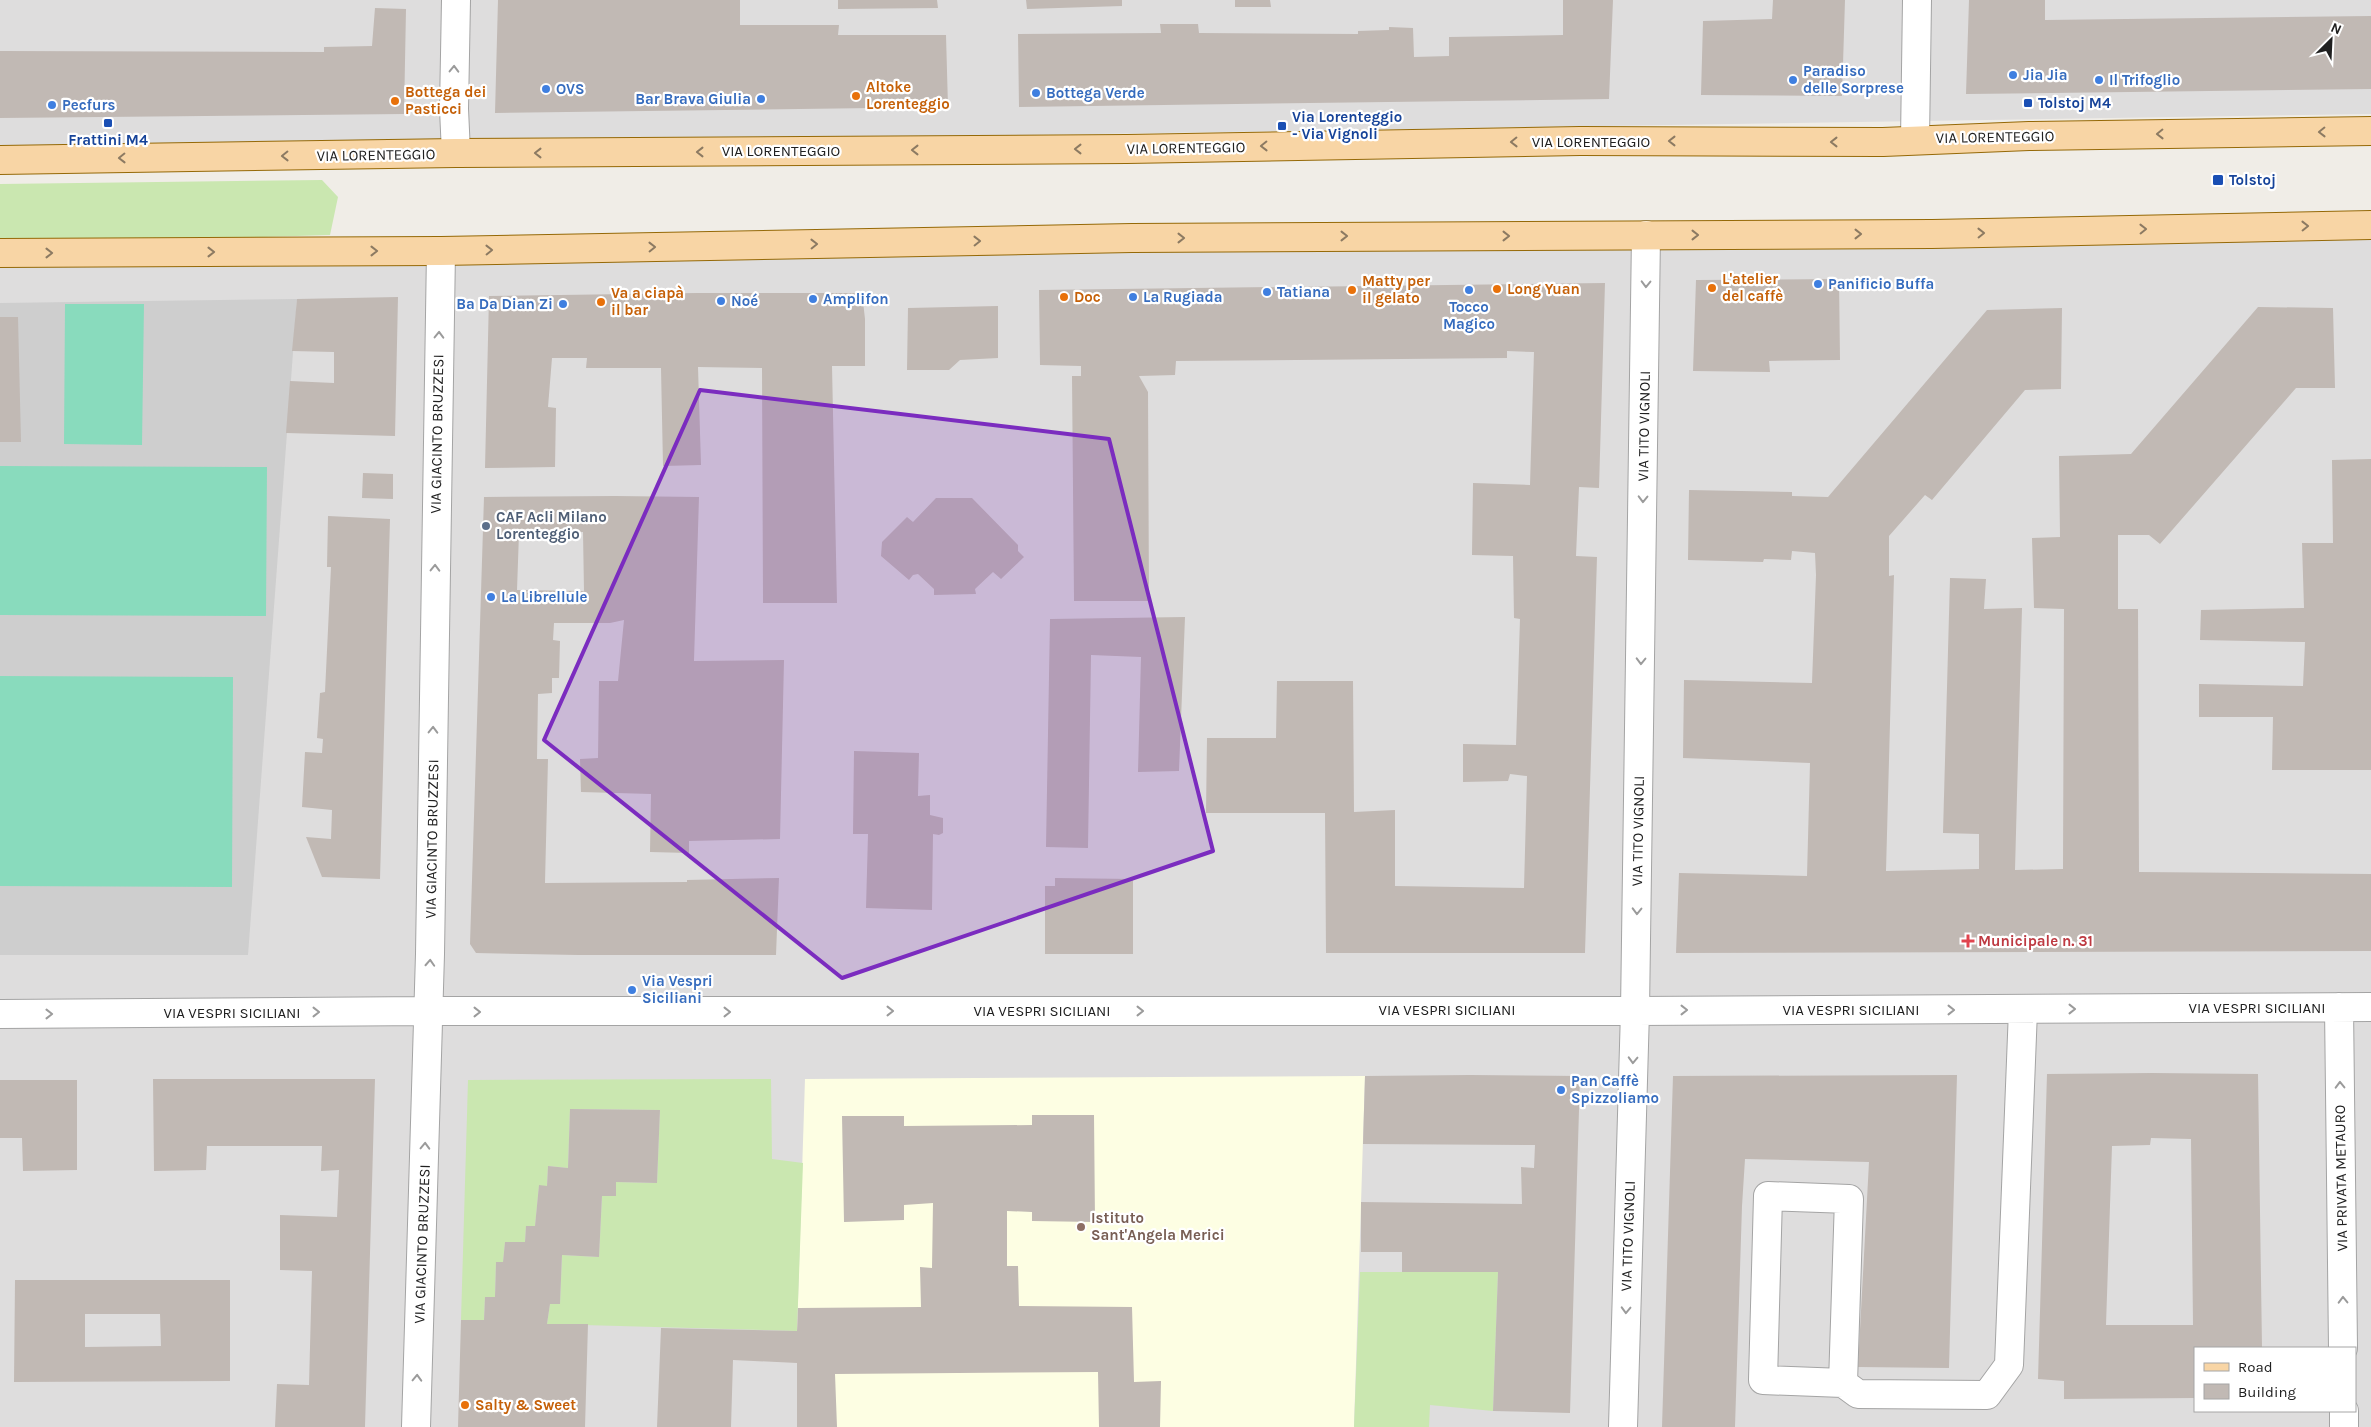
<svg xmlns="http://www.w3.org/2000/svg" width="2371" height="1427" viewBox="0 0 2371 1427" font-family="Karla,sans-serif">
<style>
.residential{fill:#dedddd;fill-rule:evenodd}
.education{fill:#fdfee3}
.religious{fill:#cecece}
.grass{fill:#cae7b0}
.pitch{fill:#89dbbd}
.building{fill:#c1b9b4;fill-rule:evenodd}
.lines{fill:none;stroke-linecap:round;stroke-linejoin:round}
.minor-casing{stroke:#a4a4a4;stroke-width:30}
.major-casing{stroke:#956907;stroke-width:30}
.minor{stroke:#fff;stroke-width:28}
.major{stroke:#f8d5a5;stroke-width:28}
.oneway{stroke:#9b9b9b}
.oneway2{stroke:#8c7a62}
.marked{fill:#7b2cbf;fill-opacity:0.2;stroke:#7b2cbf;stroke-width:4;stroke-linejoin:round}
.shop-dot{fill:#3f7fe0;stroke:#fff;stroke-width:2}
.food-dot{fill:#e8710a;stroke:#fff;stroke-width:2}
.transit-dot{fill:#1a4fb4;stroke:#fff;stroke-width:2}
.service-dot{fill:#5c6f8a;stroke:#fff;stroke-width:2}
.health-dot{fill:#e0444e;stroke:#fff;stroke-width:2}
.education-dot{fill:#8d6e63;stroke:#fff;stroke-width:2}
.labels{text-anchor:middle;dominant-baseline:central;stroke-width:4.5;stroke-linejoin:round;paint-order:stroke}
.shop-label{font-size:15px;font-weight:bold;fill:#366cbe;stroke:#fff;text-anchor:start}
.food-label{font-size:15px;font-weight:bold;fill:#c56008;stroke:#fff;text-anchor:start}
.transit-label{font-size:15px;font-weight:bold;fill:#164399;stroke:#fff;text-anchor:start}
.street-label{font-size:15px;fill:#202020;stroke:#fff}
.service-label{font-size:15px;font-weight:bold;fill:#4e5e75;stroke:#fff;text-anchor:start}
.health-label{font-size:15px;font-weight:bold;fill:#be3a42;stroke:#fff;text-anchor:start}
.education-label{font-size:15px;font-weight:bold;fill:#785e54;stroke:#fff;text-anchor:start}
</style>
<rect width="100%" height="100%" fill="#f0ede7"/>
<!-- residential -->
<path class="residential" d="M0,0H2371V114L0,151Z
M2371,229V1427H0V257ZM2195,1348H2355V1411H2195Z"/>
<!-- education -->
<path class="education" d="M1365,1076L1354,1427H797V1331L805,1079Z"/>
<!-- religious -->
<path class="religious" d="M297,299L248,955H0V303Z"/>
<!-- grass -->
<path class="grass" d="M322,180L338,197L330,235L0,245V184Z
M771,1079L772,1159L803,1163L797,1331L547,1324L550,1304H560L562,1255L599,1257L602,1196H616V1182L657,1183L660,1110L570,1109L568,1168L548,1166L547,1186H539L535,1226L526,1227L525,1242H505L503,1262H496L495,1297H485L484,1320H461L468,1080Z
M1360,1272H1498L1493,1411L1430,1405L1429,1427H1354Z"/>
<!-- pitch -->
<path class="pitch" d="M65,304H144L142,445L64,444Z
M0,466L267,467L266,616L0,615Z
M0,676L233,677L232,887L0,886Z"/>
<!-- building -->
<path class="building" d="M498,0H740V25H839L838,35H946L948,107L495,113Z
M838,0H937L938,8L838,9Z
M1026,0H1122V6L1027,9Z
M1235,0H1270L1271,7H1235Z
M1563,0H1613L1609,99L1019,107L1018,34L1161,33L1160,24H1198L1199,33L1358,34V31L1389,30V27L1413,28L1414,57L1449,56V37L1563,35Z
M1773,0H1845L1842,96L1701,95L1703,21L1772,19Z
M1969,0H2045V20L2371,16V89L1966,94Z
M375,8L406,9L404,114L0,118V51L324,52V47L372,46Z
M1839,279L1840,360L1769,361L1770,372L1693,371L1696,280Z
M1605,283L1599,488L1579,487L1576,556L1597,557L1585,953H1326L1325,813H1206L1207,738H1276L1277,681H1353L1354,812L1395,810V886L1524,888L1527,776L1510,774L1508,781L1463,782V744L1516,745L1520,619L1514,618L1513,556L1472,555L1473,483L1530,485L1534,352L1507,351V358L1176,361L1175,375L1139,376L1148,392L1149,601H1074L1072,376H1081V366L1040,365L1039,290Z
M697,293H862L865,319V366H832L837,603H763L762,368L698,367L701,465L663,466L661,368H586L587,358H552L548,407L556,408L555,467L485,468L489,296Z
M398,297L395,436L286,433L290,381L334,383V352L292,351L297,299Z
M998,306V358L960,360L949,370H907L908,308Z
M2258,307L2333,308L2335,388H2296L2160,544L2149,535H2118V609H2138L2139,872L2371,874V951L1676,953L1679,873L1807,876L1810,763L1683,758L1684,680L1812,683L1816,575L1815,553L1792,551L1791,560L1764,559L1763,562L1688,560L1689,490L1792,492V496L1828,497L1987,310L2062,308L2061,389L2025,390L1932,500L1925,495L1889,536V576L1894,575L1886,871L1979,869V834L1943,833L1950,578L1986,579L1984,609L2022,608L2015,870L2063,869L2064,609L2034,608L2032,538L2060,537L2059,456L2131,454Z
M0,317H18L21,442H0Z
M2371,459V770H2272L2273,717H2199V684L2303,686L2305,642L2200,640L2201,610L2304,608L2302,543H2333L2332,460Z
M363,473L393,474V499L362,498Z
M615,496L699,497L694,661L784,660L780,839L689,841V853L650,852L651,794L581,792L580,759L598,758L599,681H618L624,620L610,623H554L553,640L560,641L559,678H552V693L538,694L537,759H548L545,883L687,882V880L779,878L776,955H578L476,953L470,944L484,497ZM583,532L584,591L517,590L519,533Z
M936,498H972L1018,545V551L1024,557L1001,579L993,572L975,589L976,594L934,595V589L918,574L913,575L909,580L881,556L882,542L907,517L913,522Z
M328,516L390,519L380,879L322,877L306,837L331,839L332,810L302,807L305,752L322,753L323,739L317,738L320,693L325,692L331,567H327Z
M1185,617L1179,771L1138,772L1141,657L1091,655L1088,848L1046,847L1050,619Z
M854,751L919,753L918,796L930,795V815L943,818V833L939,835L933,834L932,910L866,908L868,834H853Z
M1055,878L1133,879V954H1045V886H1055Z
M2152,1073L2258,1074L2262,1348H2195V1398L2064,1399V1381L2038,1379L2047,1074ZM2151,1138L2191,1139L2193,1325H2106L2112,1146L2150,1145Z
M1470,1075L1580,1076L1570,1413L1493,1411L1498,1272H1402V1252H1361V1202L1522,1204L1521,1167L1534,1168L1535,1145L1363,1144L1365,1076Z
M1957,1075L1949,1368L1858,1367L1869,1162L1745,1159L1742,1206L1735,1427H1662L1673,1076Z
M153,1079H375L365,1427H275L277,1384L309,1385L312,1271L280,1270V1215L337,1217L339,1170L321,1171L322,1146H207L206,1170L154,1171Z
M0,1080H77V1170L23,1171L22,1138H0Z
M570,1109L660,1110L657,1183L616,1182V1196H602L599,1257L562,1255L560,1304H550L547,1324H588L585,1427H458L461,1320H484L485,1297H495L496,1262H503L505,1242H525L526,1226H535L539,1185L547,1186L548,1166L568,1168Z
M1032,1115H1094L1095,1222L1032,1221V1212L1007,1211V1266H1018L1019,1306L1132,1307L1134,1382L1161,1381L1160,1427H1099L1098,1372L835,1374L837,1427H797V1363L733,1360L731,1427H657L661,1328L797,1331L798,1308L921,1307L920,1267L932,1268L933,1203L904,1205V1220L844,1222L842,1116H904V1126L1032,1125Z
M15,1280H230V1381L14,1382ZM85,1314H160L161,1346L85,1347Z"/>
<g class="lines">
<defs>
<path id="minor" d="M1915,140L1917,0
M456,153L454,109L456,0
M2339,1007L2343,1348
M0,1014L428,1011H1635L2371,1007
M1768,1196L1849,1199L1843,1383L1763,1380Z
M1843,1383L1858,1394L1987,1395L2009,1365L2023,1010
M2344,1411V1427
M416,1427L430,954L441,251
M1623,1427L1635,1011L1646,235"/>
<path id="major" d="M0,160L456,153L1127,149L1580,141L1883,142L2029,136L2371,131
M0,253L441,251L1132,238L1932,234L2371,225"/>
</defs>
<!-- minor casing -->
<use href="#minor" class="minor-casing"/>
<!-- major casing -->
<use href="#major" class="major-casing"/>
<!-- minor -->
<use href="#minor" class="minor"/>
<!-- major -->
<use href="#major" class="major"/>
</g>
<!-- one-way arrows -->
<defs><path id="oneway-chevron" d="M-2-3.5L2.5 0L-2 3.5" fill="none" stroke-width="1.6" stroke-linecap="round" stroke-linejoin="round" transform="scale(1.25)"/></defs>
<g class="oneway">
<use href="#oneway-chevron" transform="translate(454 69) rotate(-89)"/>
<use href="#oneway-chevron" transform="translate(1646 284) rotate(91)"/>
<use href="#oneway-chevron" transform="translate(439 335) rotate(-89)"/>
<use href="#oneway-chevron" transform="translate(1643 499) rotate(91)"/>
<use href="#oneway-chevron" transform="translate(435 568) rotate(-89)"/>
<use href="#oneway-chevron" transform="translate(1641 661) rotate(91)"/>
<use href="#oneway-chevron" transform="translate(433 730) rotate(-89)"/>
<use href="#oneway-chevron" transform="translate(1637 911) rotate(91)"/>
<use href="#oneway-chevron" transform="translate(430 963) rotate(-87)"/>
<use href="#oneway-chevron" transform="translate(2072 1009)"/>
<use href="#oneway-chevron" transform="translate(1684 1010)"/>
<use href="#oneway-chevron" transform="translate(1951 1010)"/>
<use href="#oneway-chevron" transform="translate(890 1011)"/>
<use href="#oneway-chevron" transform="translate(1140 1011)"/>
<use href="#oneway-chevron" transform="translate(316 1012)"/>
<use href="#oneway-chevron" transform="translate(477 1012)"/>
<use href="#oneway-chevron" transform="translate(727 1012)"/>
<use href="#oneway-chevron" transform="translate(49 1014)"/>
<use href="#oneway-chevron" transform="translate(1633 1060) rotate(92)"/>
<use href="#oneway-chevron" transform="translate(2340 1085) rotate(-91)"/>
<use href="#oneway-chevron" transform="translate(425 1146) rotate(-88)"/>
<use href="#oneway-chevron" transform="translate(2343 1300) rotate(-91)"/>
<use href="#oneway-chevron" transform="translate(1626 1310) rotate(92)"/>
<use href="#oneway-chevron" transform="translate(417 1378) rotate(-88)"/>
</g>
<g class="oneway2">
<use href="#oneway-chevron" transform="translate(2322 132) rotate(179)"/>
<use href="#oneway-chevron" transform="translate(2160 134) rotate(179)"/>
<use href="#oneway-chevron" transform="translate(1672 141) rotate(-180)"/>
<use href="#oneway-chevron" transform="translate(1514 142) rotate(179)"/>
<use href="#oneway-chevron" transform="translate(1834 142) rotate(-180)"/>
<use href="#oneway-chevron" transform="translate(1264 146) rotate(179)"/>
<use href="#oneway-chevron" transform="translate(1078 149) rotate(180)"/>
<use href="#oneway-chevron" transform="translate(915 150) rotate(180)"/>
<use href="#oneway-chevron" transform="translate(700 152) rotate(180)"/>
<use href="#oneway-chevron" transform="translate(538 153) rotate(180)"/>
<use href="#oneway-chevron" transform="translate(285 156) rotate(179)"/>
<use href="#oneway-chevron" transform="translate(122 158) rotate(179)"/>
<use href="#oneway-chevron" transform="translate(2305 226) rotate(-1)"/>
<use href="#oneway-chevron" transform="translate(2143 229) rotate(-1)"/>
<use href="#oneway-chevron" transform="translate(1981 233) rotate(-1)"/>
<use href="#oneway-chevron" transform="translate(1858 234)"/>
<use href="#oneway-chevron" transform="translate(1695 235)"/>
<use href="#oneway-chevron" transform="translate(1344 236)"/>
<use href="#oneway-chevron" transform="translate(1506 236)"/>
<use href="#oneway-chevron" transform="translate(1181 238)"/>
<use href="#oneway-chevron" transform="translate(977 241) rotate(-1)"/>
<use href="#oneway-chevron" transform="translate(814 244) rotate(-1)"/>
<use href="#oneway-chevron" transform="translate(652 247) rotate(-1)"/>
<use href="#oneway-chevron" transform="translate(489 250) rotate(-1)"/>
<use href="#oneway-chevron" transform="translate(374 251)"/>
<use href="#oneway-chevron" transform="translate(211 252)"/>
<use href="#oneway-chevron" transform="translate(49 253)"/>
</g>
<!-- marked area -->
<path class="marked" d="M700,390L1109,439L1213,851L842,978L544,740Z"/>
<!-- markers -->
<g class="shop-dot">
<circle cx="2013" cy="75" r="5"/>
<circle cx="1793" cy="80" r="5"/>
<circle cx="2099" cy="80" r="5"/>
<circle cx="546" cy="89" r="5"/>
<circle cx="1036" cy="93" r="5"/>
<circle cx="761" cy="99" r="5"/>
<circle cx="52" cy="105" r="5"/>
<circle cx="1818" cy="284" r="5"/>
<circle cx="1469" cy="290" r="5"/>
<circle cx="1267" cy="292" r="5"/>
<circle cx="1133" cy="297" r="5"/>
<circle cx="813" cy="299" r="5"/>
<circle cx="721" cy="301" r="5"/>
<circle cx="563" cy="304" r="5"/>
<circle cx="491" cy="597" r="5"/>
<circle cx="632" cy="990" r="5"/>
<circle cx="1561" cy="1090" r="5"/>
</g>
<g class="food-dot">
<circle cx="856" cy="96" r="5"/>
<circle cx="395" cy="101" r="5"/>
<circle cx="1712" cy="288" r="5"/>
<circle cx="1497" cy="289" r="5"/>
<circle cx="1352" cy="290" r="5"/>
<circle cx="1064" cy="297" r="5"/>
<circle cx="601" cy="302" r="5"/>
<circle cx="465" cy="1405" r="5"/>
</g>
<g class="transit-dot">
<rect x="2023" y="98" width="10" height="10" rx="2.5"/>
<rect x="103" y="118" width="10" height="10" rx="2.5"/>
<rect x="1277" y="121" width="10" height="10" rx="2.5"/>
<rect x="2212" y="174" width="12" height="12" rx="2.5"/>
</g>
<circle class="service-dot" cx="486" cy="526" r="5"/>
<path class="health-dot" d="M1965.5 933.5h5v5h5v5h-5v5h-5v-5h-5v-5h5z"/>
<circle class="education-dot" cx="1081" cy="1227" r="5"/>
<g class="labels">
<!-- shop labels -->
<g class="shop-label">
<text x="1803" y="71">Paradiso<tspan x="1803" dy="17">delle Sorprese</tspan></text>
<text x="2023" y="75">Jia Jia</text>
<text x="2109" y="80">Il Trifoglio</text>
<text x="556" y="89">OVS</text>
<text x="1046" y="93">Bottega Verde</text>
<text x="751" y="99" text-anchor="end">Bar Brava Giulia</text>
<text x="62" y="105">Pecfurs</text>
<text x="1828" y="284">Panificio Buffa</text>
<text x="1277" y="292">Tatiana</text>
<text x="1143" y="297">La Rugiada</text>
<text x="823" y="299">Amplifon</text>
<text x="731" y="301">Noé</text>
<text x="553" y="304" text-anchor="end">Ba Da Dian Zi</text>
<text x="1469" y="307" text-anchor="middle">Tocco<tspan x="1469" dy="17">Magico</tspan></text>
<text x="501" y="597">La Librellule</text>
<text x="642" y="981">Via Vespri<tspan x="642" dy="17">Siciliani</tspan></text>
<text x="1571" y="1081">Pan Caffè<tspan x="1571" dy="17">Spizzoliamo</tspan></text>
</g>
<!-- food labels -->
<g class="food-label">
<text x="866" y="87">Altoke<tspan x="866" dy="17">Lorenteggio</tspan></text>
<text x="405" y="92">Bottega dei<tspan x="405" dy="17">Pasticci</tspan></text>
<text x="1722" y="279">L'atelier<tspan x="1722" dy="17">del caffè</tspan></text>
<text x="1362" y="281">Matty per<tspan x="1362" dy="17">il gelato</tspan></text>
<text x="1507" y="289">Long Yuan</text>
<text x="611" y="293">Va a ciapà<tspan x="611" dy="17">il bar</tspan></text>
<text x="1074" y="297">Doc</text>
<text x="475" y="1405">Salty &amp; Sweet</text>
</g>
<!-- transit labels -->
<g class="transit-label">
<text x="2038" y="103">Tolstoj M4</text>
<text x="1292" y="117">Via Lorenteggio<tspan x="1292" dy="17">- Via Vignoli</tspan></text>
<text x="108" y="140" text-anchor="middle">Frattini M4</text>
<text x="2229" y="180">Tolstoj</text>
</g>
<!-- street labels -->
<g class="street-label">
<text transform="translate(1995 137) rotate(-1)">VIA LORENTEGGIO</text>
<text x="1591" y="142">VIA LORENTEGGIO</text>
<text transform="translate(1186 148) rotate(-1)">VIA LORENTEGGIO</text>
<text x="781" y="151">VIA LORENTEGGIO</text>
<text transform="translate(376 155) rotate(-1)">VIA LORENTEGGIO</text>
<text transform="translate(1644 426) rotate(-89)">VIA TITO VIGNOLI</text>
<text transform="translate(437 434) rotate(-89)">VIA GIACINTO BRUZZESI</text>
<text transform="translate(1638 831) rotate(-89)">VIA TITO VIGNOLI</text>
<text transform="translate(432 839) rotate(-89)">VIA GIACINTO BRUZZESI</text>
<text x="2257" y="1008">VIA VESPRI SICILIANI</text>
<text x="1447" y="1010">VIA VESPRI SICILIANI</text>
<text x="1851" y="1010">VIA VESPRI SICILIANI</text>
<text x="1042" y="1011">VIA VESPRI SICILIANI</text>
<text x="232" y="1013">VIA VESPRI SICILIANI</text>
<text transform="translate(2341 1178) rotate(-91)">VIA PRIVATA METAURO</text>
<text transform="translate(1628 1236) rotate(-88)">VIA TITO VIGNOLI</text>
<text transform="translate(422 1244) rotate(-88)">VIA GIACINTO BRUZZESI</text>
</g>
<!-- service labels -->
<g class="service-label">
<text x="496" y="517">CAF Acli Milano<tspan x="496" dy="17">Lorenteggio</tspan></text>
</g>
<!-- health labels -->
<g class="health-label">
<text x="1978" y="941">Municipale n. 31</text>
</g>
<!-- education labels -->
<g class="education-label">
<text x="1091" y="1218">Istituto<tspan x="1091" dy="17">Sant'Angela Merici</tspan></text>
</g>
</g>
<!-- legend -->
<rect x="2194" y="1347" width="162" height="65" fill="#ffffff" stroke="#a6a6a6"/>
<rect x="2204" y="1363" width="25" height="8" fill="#f8d5a5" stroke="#a6a6a6"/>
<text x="2238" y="1372" font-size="15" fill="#202020">Road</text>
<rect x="2204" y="1384" width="25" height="15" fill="#c1b9b4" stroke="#a6a6a6"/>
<text x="2238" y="1397" font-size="15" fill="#202020">Building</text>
<!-- north arrow -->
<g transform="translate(2331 40) rotate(24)" stroke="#ffffff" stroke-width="4" paint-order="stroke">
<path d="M0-4L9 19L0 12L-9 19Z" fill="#202020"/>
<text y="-8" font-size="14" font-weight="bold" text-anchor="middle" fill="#202020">N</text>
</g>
</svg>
